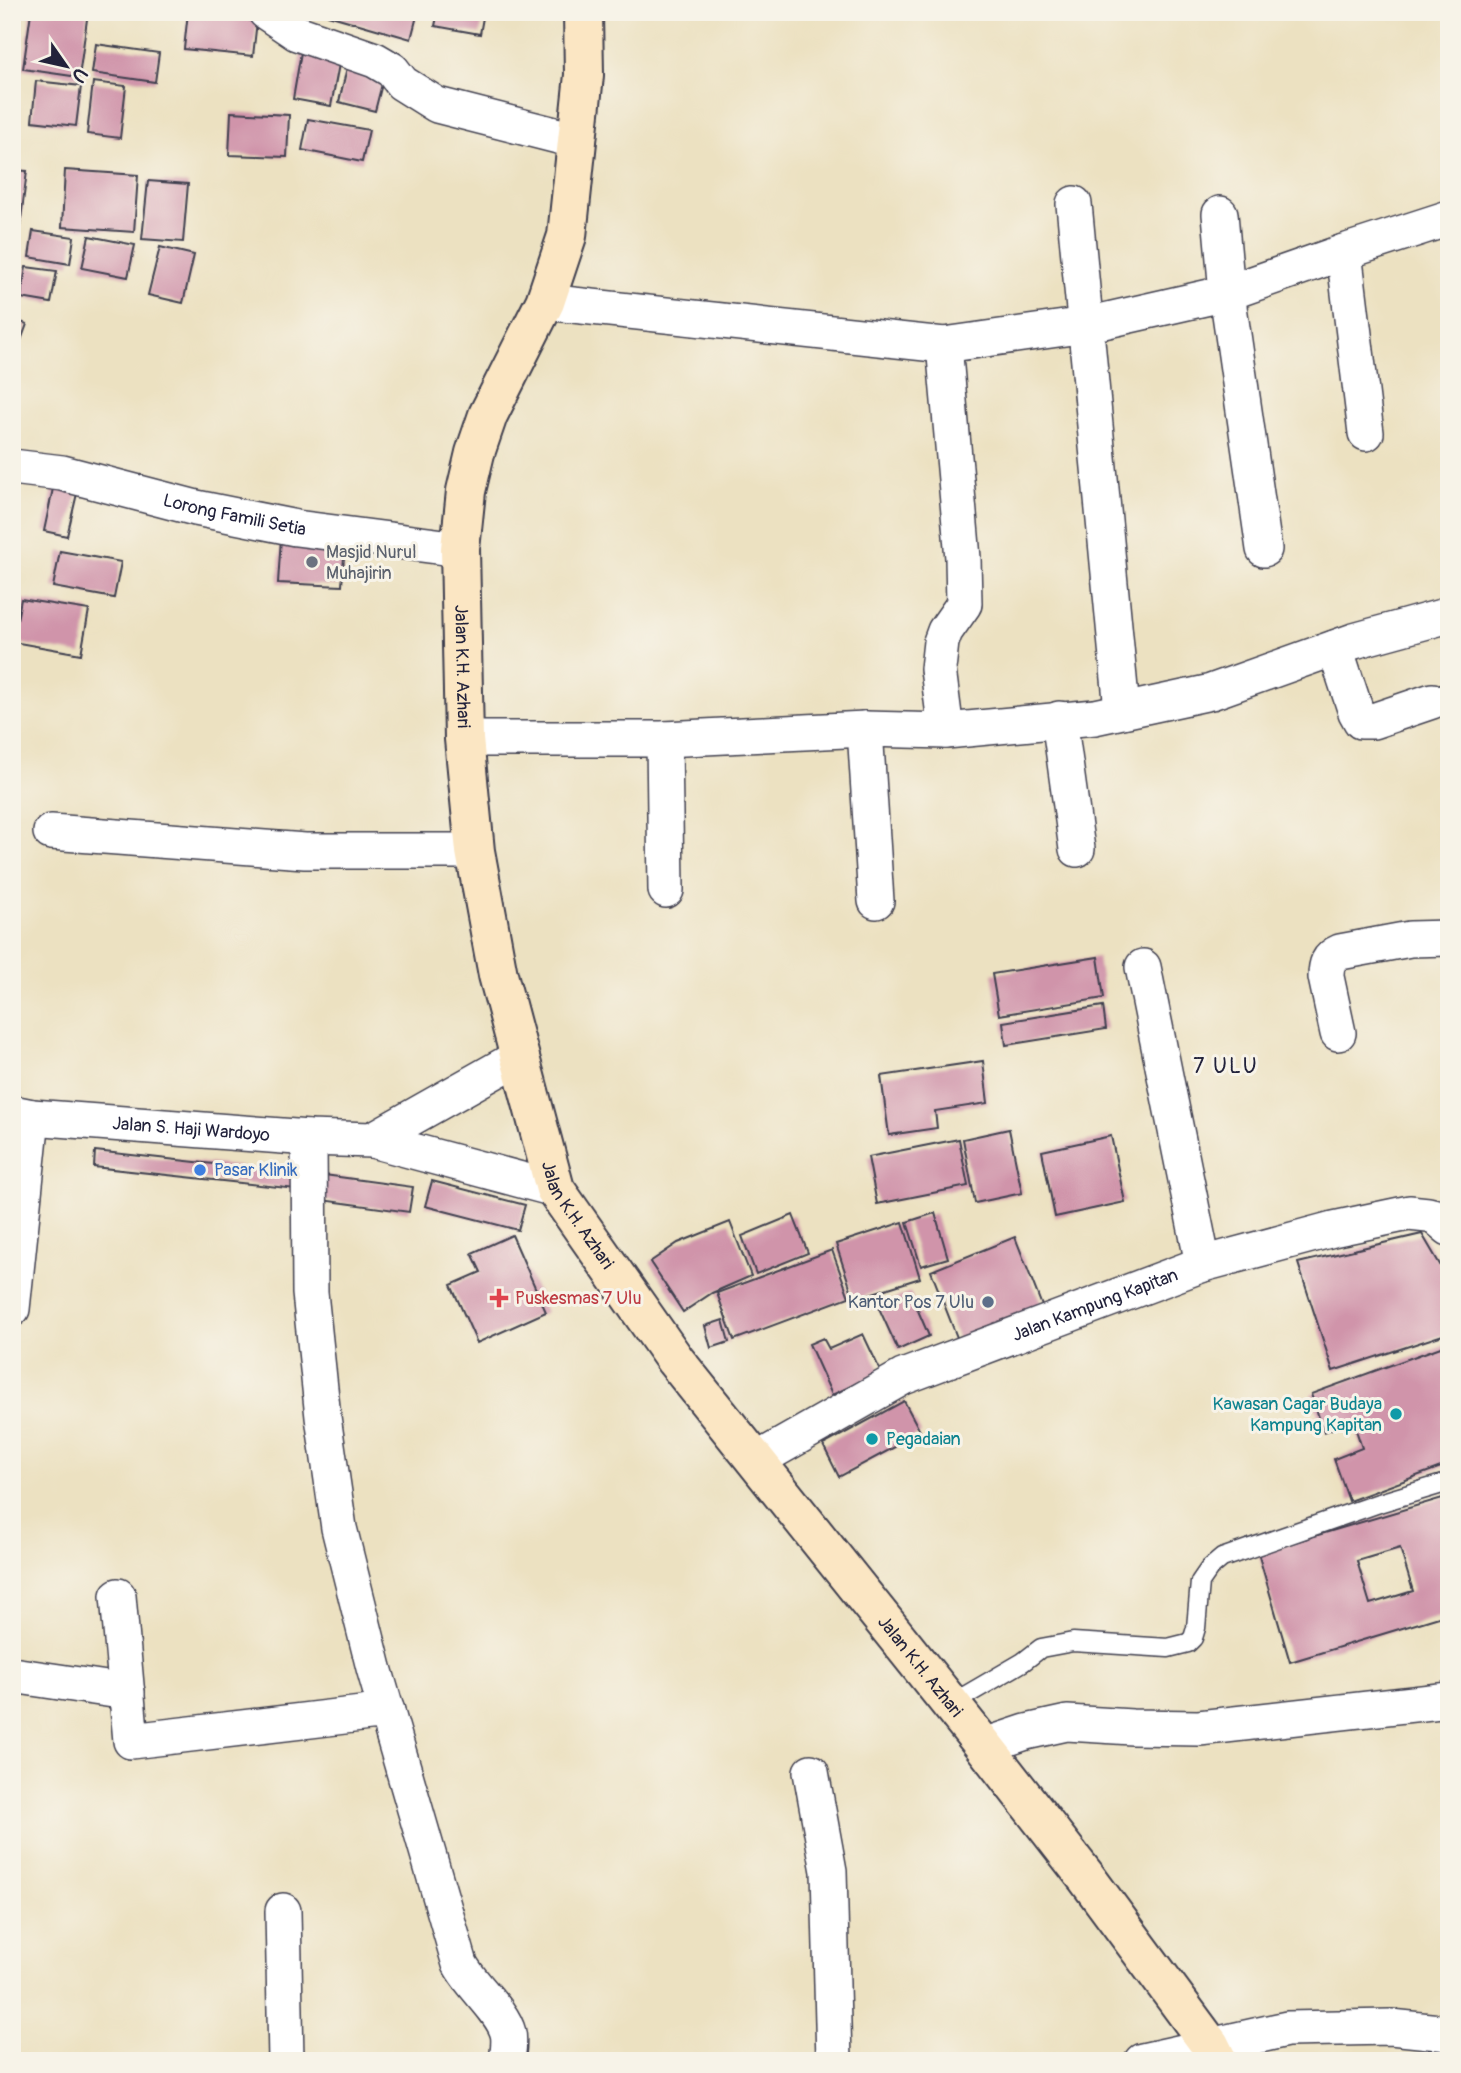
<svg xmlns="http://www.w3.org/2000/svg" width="1461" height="2073" viewBox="0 0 1461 2073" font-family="Pangolin,sans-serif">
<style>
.building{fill:#d094aa;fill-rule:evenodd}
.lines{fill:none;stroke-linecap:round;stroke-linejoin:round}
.lane-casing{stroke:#403f4f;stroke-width:21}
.street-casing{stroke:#403f4f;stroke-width:38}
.secondary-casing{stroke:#403f4f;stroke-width:42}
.lane{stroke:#fff;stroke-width:18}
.street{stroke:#fff;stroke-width:35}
.secondary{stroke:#fbe6c3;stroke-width:38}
.worship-dot{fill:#6b7280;stroke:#f7f3e8;stroke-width:2.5}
.shop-dot{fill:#3f7fe0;stroke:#f7f3e8;stroke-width:2.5}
.health-dot{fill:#e0444e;stroke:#f7f3e8;stroke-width:2.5}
.service-dot{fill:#5c6f8a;stroke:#f7f3e8;stroke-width:2.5}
.culture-dot{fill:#0f9aa8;stroke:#f7f3e8;stroke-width:2.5}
.labels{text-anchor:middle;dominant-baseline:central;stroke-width:6;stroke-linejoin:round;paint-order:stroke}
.street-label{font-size:18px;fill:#22223b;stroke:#f7f3e8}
.worship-label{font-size:18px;fill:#5b616d;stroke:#f7f3e8;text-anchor:start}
.shop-label{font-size:18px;fill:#366cbe;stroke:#f7f3e8;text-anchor:start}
.health-label{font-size:18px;fill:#be3a42;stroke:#f7f3e8;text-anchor:start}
.service-label{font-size:18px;fill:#4e5e75;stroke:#f7f3e8;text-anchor:end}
.culture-label{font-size:18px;fill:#0d838f;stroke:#f7f3e8;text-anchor:end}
.quarter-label{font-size:21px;letter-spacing:2px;fill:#22223b;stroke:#f7f3e8}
</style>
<rect width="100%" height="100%" fill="#f7f3e8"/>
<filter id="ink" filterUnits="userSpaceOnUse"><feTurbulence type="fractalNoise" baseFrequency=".0143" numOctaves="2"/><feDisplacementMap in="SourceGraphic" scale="14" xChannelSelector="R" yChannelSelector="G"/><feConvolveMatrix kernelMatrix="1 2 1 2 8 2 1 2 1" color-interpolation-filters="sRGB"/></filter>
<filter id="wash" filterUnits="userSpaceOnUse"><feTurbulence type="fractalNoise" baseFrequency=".00686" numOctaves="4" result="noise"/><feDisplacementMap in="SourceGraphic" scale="28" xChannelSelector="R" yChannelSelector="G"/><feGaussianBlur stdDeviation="1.57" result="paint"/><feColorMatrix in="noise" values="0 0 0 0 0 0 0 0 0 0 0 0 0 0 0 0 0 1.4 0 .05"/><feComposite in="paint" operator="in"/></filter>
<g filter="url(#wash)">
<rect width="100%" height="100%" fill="#ece1c1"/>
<g id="blocks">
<!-- building -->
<path class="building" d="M31,12H88L79,77L23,69Z
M188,12H258L253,56L184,49Z
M329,12H418L411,39L328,15Z
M438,12H484L480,34L435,26Z
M96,44L159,53L155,82L92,73Z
M301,52L340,59L331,106L293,99Z
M348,63L385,72L375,111L339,102Z
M36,81L81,86L76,126L32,121Z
M93,82L126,86L120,138L87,134Z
M231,112L289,115L287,157L229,155Z
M308,119L369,130L362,162L302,150Z
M12,170L27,171L18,243H12Z
M65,170L138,175L134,232L62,227Z
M148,181L188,184L183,242L142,239Z
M33,231L74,237L70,264L29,257Z
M89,236L135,245L128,277L82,268Z
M160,247L194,255L183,303L148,295Z
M26,267L57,271L51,303L21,298Z
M12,319L27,324L17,351L12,349Z
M55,479L79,485L67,536L44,531Z
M281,538L345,542L342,586L278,583Z
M60,551L121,562L114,598L53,587Z
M21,599L89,610L81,654L13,642Z
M1098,957L1104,998L999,1015L992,974Z
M1103,1006L1106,1029L1006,1045L1003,1022Z
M983,1061L988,1103L935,1111L937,1128L889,1135L881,1076Z
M1009,1129L1022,1193L975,1203L963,1139Z
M1111,1136L1125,1202L1055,1217L1042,1151Z
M959,1139L968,1186L877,1204L868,1157Z
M95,1151L306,1174L305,1190L94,1167Z
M317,1174L413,1187L409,1212L314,1199Z
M432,1181L525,1205L518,1230L425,1206Z
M935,1213L948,1258L921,1266L907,1222Z
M793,1215L808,1253L756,1274L742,1236Z
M730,1222L751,1276L712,1293L683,1312L650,1262L678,1243Z
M903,1222L920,1278L854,1299L836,1244Z
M1422,1234L1449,1280V1333L1333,1371L1298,1263Z
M512,1235L546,1312L477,1343L451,1285L481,1272L472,1253Z
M1015,1237L1042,1306L958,1340L931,1271Z
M832,1250L849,1297L734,1340L717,1293Z
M910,1292L929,1336L898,1350L878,1306Z
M723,1320L729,1342L711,1348L705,1326Z
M863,1334L881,1372L832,1395L809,1344L823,1338L829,1349Z
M1449,1344V1464L1349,1501L1334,1459L1362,1448L1353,1421L1324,1432L1311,1394Z
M904,1401L921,1433L839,1477L823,1445Z
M1449,1496V1614L1290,1662L1258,1553ZM1400,1548L1413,1591L1370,1604L1357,1561Z"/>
</g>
</g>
<g filter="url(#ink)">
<use href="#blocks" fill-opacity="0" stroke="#403f4f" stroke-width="2"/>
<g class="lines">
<defs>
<path id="lane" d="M951,1704L1023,1662L1041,1648L1073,1642L1168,1648L1188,1643L1193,1638L1196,1628L1200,1582L1209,1569L1222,1558L1379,1503L1449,1482"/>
<g id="street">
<path d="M266,12L297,33L375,60L392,70L402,83L437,105L578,141"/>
<path d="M1074,204L1122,710"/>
<path d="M1220,214L1227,293L1264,549"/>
<path d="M1344,252L1449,218"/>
<path d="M545,302L944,345L1086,325L1227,293L1344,252L1366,433"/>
<path d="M944,345L963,558L964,604L945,631L941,642L938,669L946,731"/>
<path id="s1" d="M12,467L62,473L196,508L296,528L460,549"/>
<path d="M1335,648L1356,712L1361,721H1373L1432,701"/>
<path d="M1059,719L1077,849"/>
<path d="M865,729L876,901"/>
<path d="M464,739H664L865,729L946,731L1095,717L1211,692L1354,641L1449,615"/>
<path d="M664,739L666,890"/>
<path d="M51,832L305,851H475"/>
<path d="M1143,967L1203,1264"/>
<path d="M1338,1033L1326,977C1326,965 1328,957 1340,952L1410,939L1449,938"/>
<path id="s2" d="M12,1113L32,1117L309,1138L372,1140L555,1189"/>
<path d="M309,1138L310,1293L323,1417L339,1528L374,1668L460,1964C472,1987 502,2010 508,2033C510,2041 508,2052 507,2061"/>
<path d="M372,1140L519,1057"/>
<path d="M12,1309L32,1117"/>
<path id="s3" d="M757,1460L903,1377L1203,1264L1333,1229L1409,1213L1428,1215L1436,1217L1449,1228"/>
<path d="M118,1596L131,1741L387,1711"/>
<path d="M12,1675L127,1692"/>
<path d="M984,1746L1026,1732L1067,1723L1132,1727L1199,1728L1449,1700"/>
<path d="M811,1772L829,1871L834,2061"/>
<path d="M283,1911L286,2061"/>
<path d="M1142,2061L1287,2029L1391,2027L1449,2033"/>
</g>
<g id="secondary">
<path id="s4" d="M583,12L584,75L567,236L545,302L488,415L475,453L466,491L460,549L464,739L475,851L498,975L555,1189L675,1360L984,1746L1086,1877L1210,2045L1218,2061"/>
</g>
</defs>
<!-- lane casing -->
<use href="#lane" class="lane-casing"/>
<!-- street casing -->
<use href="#street" class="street-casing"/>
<!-- secondary casing -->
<use href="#secondary" class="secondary-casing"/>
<!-- lane -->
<use href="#lane" class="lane"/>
<!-- street -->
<use href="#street" class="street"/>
<!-- secondary -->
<use href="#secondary" class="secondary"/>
</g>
</g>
<!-- markers -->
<circle class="worship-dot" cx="312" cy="562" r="7"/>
<circle class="shop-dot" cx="200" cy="1170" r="7"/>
<path class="health-dot" d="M495.5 1287.5h7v7h7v7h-7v7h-7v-7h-7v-7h7z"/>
<circle class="service-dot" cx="988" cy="1302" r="7"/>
<g class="culture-dot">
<circle cx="1396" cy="1414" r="7"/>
<circle cx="872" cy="1439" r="7"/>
</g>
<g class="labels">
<!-- street labels -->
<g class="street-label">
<text stroke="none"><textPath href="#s1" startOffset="228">Lorong Famili Setia</textPath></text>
<text stroke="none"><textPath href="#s4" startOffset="676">Jalan K.H. Azhari</textPath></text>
<text stroke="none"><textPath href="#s2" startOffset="180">Jalan S. Haji Wardoyo</textPath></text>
<text stroke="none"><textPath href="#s4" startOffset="1242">Jalan K.H. Azhari</textPath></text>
<text stroke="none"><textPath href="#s3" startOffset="373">Jalan Kampung Kapitan</textPath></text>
<text stroke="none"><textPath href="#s4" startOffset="1810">Jalan K.H. Azhari</textPath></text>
</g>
<!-- worship labels -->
<g class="worship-label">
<text x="326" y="552">Masjid Nurul<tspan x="326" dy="21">Muhajirin</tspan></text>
</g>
<!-- shop labels -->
<g class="shop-label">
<text x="214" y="1170">Pasar Klinik</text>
</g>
<!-- health labels -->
<g class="health-label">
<text x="515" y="1298">Puskesmas 7 Ulu</text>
</g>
<!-- service labels -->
<g class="service-label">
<text x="974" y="1302">Kantor Pos 7 Ulu</text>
</g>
<!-- culture labels -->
<g class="culture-label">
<text x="1382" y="1404">Kawasan Cagar Budaya<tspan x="1382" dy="21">Kampung Kapitan</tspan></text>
<text x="886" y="1439" text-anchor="start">Pegadaian</text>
</g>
<!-- quarter labels -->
<g class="quarter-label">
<text x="1226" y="1066">7 ULU</text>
</g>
</g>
<!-- margin -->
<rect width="1461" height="2073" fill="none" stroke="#f7f3e8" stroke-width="42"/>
<!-- north arrow -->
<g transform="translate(66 66) rotate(124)" stroke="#f7f3e8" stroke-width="5" paint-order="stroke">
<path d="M0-5L12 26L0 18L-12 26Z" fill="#22223b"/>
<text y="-10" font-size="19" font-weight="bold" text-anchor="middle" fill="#22223b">U</text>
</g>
</svg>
